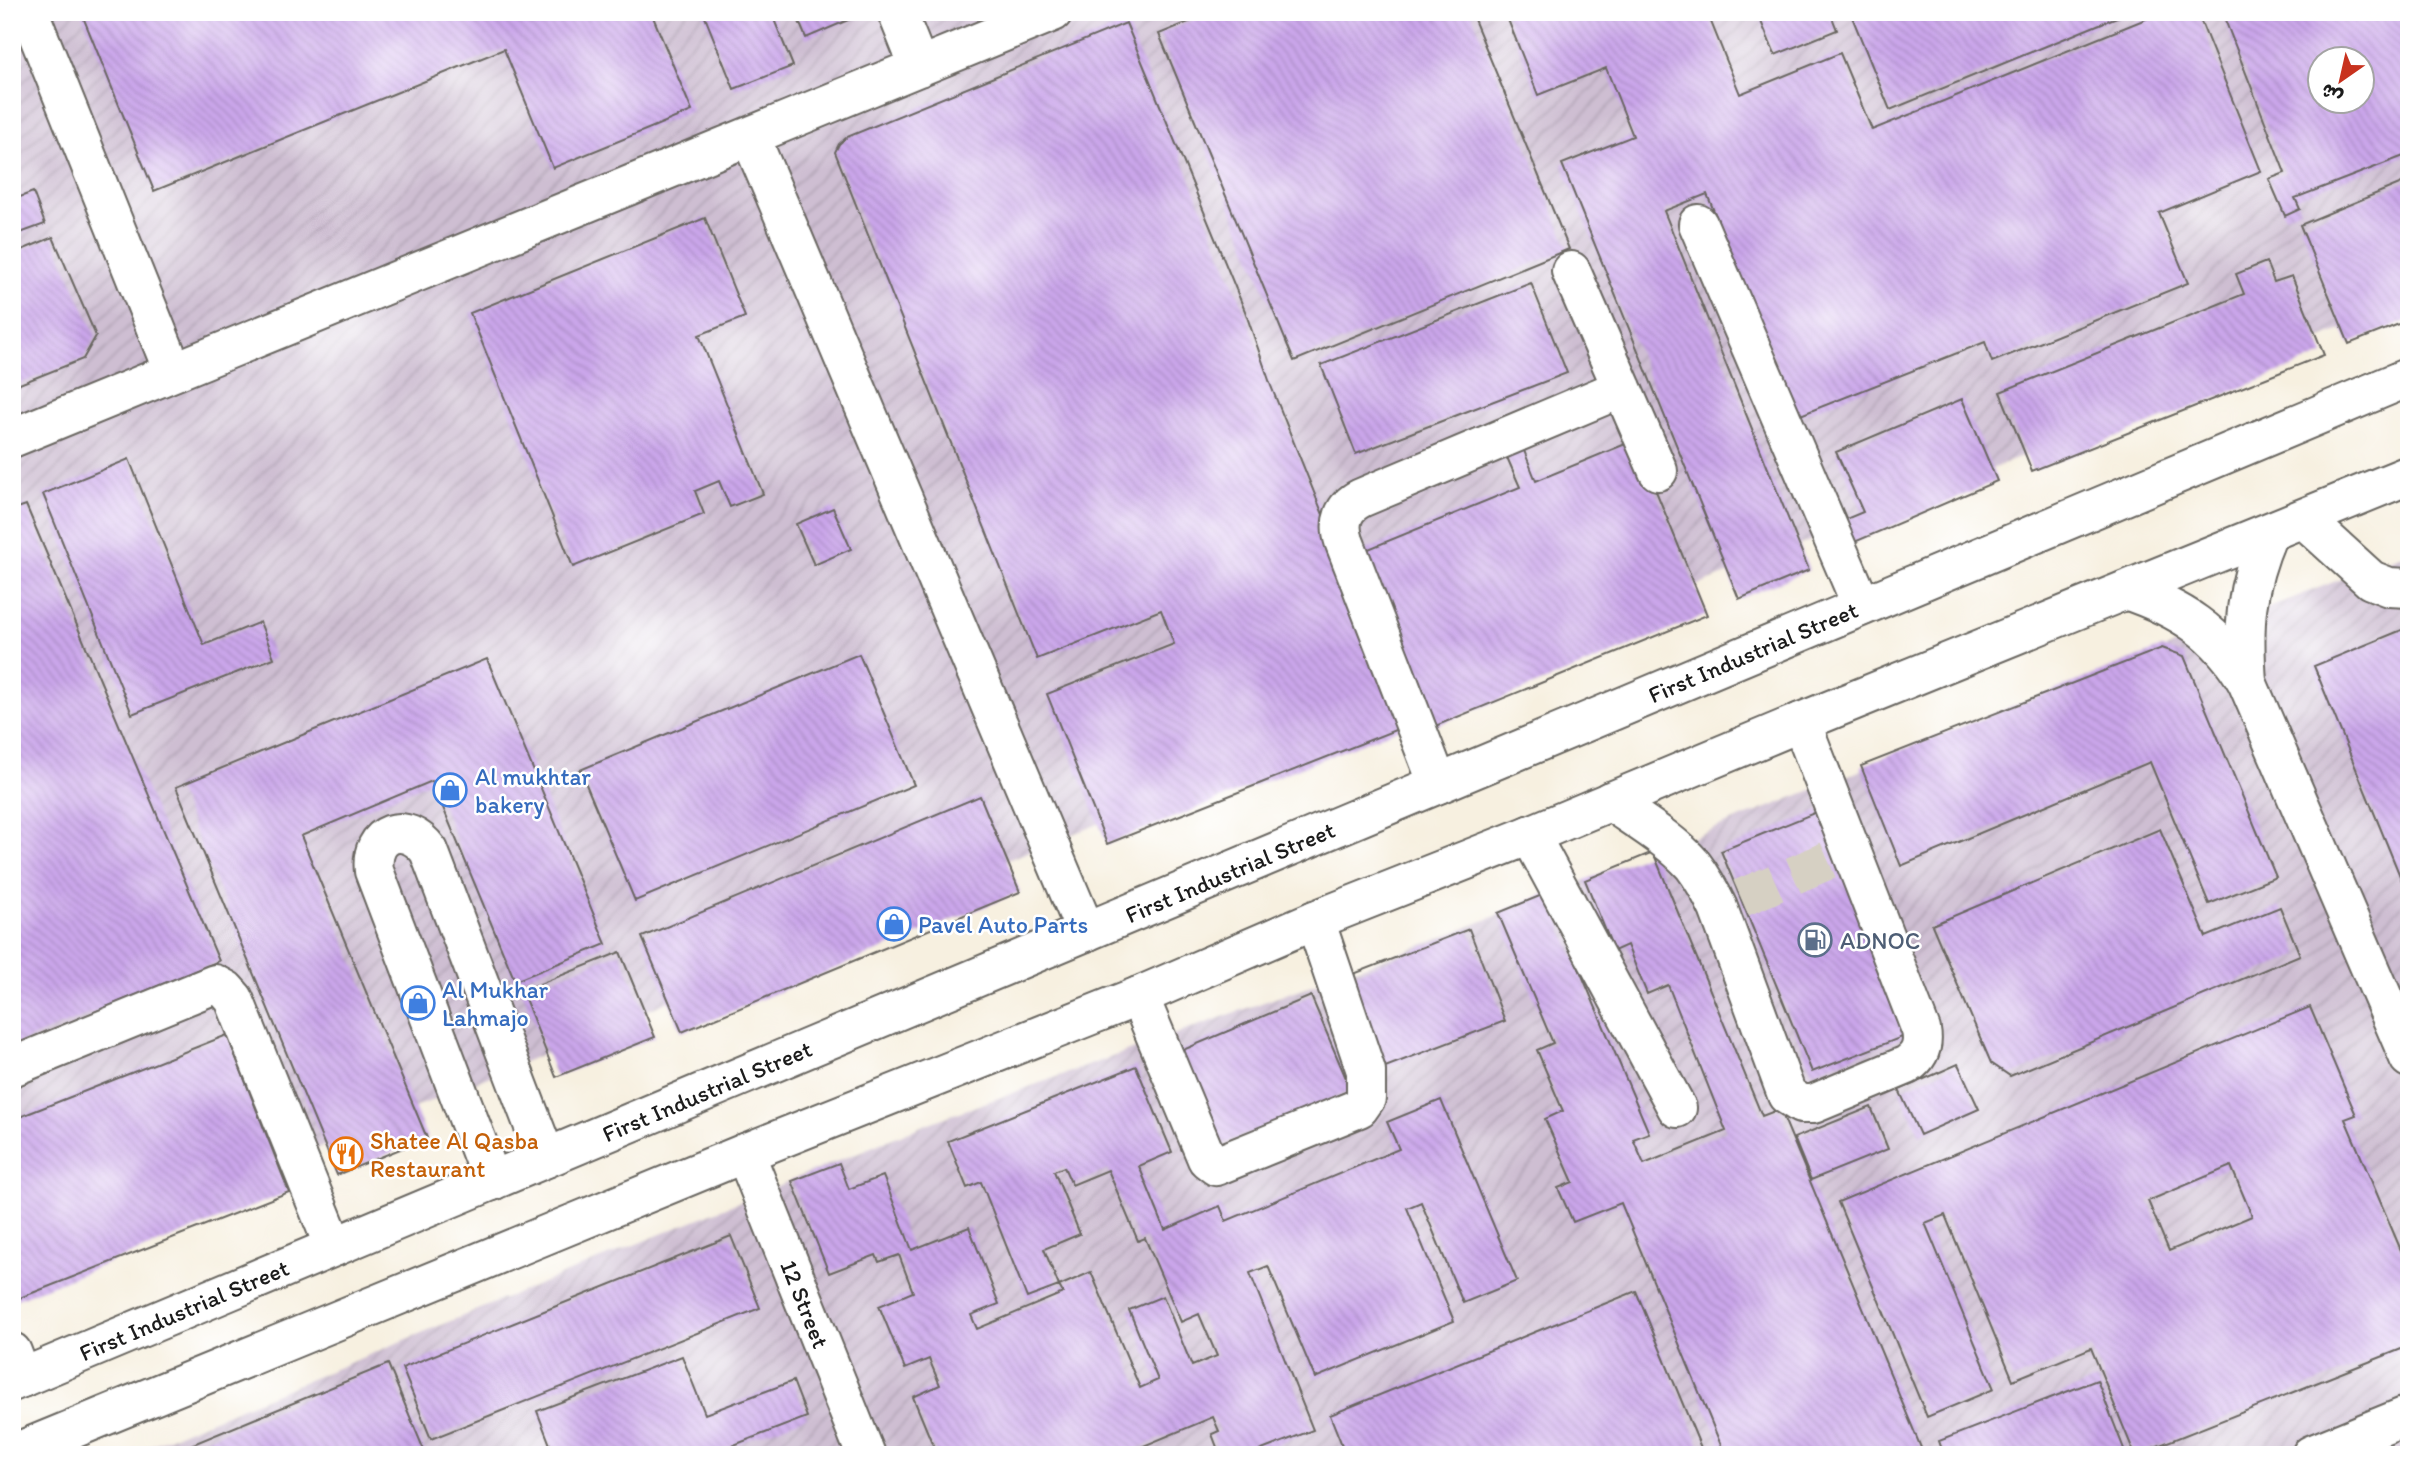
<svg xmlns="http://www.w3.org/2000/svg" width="2421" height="1467" viewBox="0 0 2421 1467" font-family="Itim,'Playpen Sans Arabic',sans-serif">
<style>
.industrial{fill:url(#industrial-furrows);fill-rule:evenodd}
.building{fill:url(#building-back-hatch);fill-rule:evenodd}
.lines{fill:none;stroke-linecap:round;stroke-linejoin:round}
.minor-tunnel{stroke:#d6d0c3;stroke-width:38;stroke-dasharray:38 19;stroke-linecap:butt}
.minor-casing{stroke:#696661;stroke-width:42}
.major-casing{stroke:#696661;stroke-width:42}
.minor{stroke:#fff;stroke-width:38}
.major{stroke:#fff;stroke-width:38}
.labels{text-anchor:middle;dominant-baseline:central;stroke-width:5;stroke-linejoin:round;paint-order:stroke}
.street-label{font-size:24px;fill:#1c1c1c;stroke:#fff}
.shop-label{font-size:24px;fill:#366cbe;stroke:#fff;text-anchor:start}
.service-label{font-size:24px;fill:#4e5e75;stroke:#fff;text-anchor:start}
.food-label{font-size:24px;fill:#c56008;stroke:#fff;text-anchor:start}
</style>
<defs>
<pattern id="industrial-furrows" width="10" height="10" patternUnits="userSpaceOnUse" patternTransform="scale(1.75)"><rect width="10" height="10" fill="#cebed2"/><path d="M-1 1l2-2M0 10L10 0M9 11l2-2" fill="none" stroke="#b0a3b4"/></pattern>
<pattern id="building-back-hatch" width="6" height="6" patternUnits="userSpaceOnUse" patternTransform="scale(1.75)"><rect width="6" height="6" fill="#caa6ea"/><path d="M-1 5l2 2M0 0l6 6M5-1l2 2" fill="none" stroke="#ad8ec8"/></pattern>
</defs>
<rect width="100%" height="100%" fill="#fff"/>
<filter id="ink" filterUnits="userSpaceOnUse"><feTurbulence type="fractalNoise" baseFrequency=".0143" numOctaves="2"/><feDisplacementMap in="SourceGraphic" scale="14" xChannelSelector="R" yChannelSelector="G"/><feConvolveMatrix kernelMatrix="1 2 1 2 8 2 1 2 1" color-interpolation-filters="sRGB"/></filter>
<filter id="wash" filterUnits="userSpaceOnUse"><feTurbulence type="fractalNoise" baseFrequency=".00686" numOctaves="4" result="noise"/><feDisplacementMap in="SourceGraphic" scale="28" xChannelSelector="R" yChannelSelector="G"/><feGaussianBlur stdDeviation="1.57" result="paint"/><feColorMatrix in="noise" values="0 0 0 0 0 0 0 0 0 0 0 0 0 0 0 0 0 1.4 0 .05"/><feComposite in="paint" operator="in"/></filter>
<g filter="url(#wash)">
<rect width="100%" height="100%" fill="#f7f0e0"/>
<!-- industrial -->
<path class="industrial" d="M12,12H2409V303L985,869L12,1276ZM2320,60H2362V102H2320Z
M2409,552V1455H127L929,1123L1433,941Z"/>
<g id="blocks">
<!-- building -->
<path class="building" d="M81,12H651L692,111L553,168L504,49L154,191Z
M703,12H771L793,66L734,89Z
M795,12H867L806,38Z
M1213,12H1471L1569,249L1294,361L1159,34Z
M1505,12H1707L1740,94L1840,53L1872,130L2163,12H2197L2261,171L2159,213L2188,283L1992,362L1985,342L1798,416L1707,194L1664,211L1809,570L1739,599L1562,164L1633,136L1606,68L1538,95Z
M1757,12H1830L1837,30L1775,55Z
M1850,12H2129L1890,110Z
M2222,12H2409V154L2295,198L2300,209L2285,216L2269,179L2285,173ZM2320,60H2362V102H2320Z
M1126,23L1245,311L1271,386L1408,725L1107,844L1047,694L1174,644L1161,610L1037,659L835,152L839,144L847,137Z
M2409,180V320L2349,344L2300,225Z
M33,192L45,224L12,236V200Z
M705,218L745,317L699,335L763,494L730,507L719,481L695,491L704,514L573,567L470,313Z
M53,237L96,336L83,359L12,387V254Z
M2266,262L2274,282L2292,276L2324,355L2032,471L2000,392L2244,294L2236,274Z
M1531,283L1567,373L1356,454L1321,365Z
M1962,399L1997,481L1843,547L1834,524L1863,512L1836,452Z
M1635,440L1707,615L1433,727L1361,552L1520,487L1506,455L1523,448L1536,481Z
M129,459L204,645L260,622L274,658L132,714L43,494Z
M26,505L219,961L12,1046V510Z
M833,508L851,549L814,565L796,524Z
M2409,627V898L2314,666Z
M2162,648L2184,656L2276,877L2209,904L2150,762L1901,866L1861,766Z
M859,654L914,785L635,901L580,770Z
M487,659L606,944L515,981L432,781L301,836L427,1138L337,1175L176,787Z
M980,796L1020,892L682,1032L642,937Z
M1819,811L1910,1034L1812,1072L1721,851Z
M2160,829L2206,937L2280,907L2300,955L2010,1076L1991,1063L1932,925Z
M1653,852L1762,1116L1780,1109L1924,1455H1725L1621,1203L1573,1222L1558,1188L1573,1182L1545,1119L1563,1111L1537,1050L1553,1043L1498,913L1547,893L1649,1133L1633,1139L1644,1164L1726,1131L1668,985L1647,994L1627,945L1614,951L1585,880Z
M1469,929L1505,1021L1375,1071L1338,980Z
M620,952L655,1037L556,1077L522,991Z
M1311,996L1351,1090L1211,1149L1171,1055Z
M2310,1007L2356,1115L2345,1119L2409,1269V1346L2135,1455L2091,1348L2013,1380L1945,1215L1925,1223L1994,1389L1927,1417L1838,1202ZM2231,1166L2252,1216L2169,1251L2148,1201Z
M227,1035L289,1192L12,1301V1120Z
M1958,1064L1979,1109L1920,1135L1899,1090Z
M1136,1066L1172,1152L1139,1166L1165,1230L1220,1206L1226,1221L1399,1149L1387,1122L1441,1100L1517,1281L1463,1303L1421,1202L1407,1208L1454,1321L1315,1378L1268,1266L1250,1273L1313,1430L1249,1455H1220L1212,1434L1219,1431L1213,1417L1129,1452L1130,1455H937L913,1397L940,1385L929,1359L905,1369L879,1306L913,1292L899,1255L879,1262L876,1255L829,1273L792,1181L839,1163L849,1189L883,1176L912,1250L969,1227L999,1304L971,1315L977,1329L1063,1293L1059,1286L1091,1272L1140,1388L1158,1380L1129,1310L1163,1296L1192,1366L1217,1356L1199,1314L1181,1322L1145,1238L1138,1241L1108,1170L1072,1185L1064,1167L1054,1171L1080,1234L1044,1249L1059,1286L1027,1298L981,1182L967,1188L948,1141Z
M1871,1107L1888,1149L1811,1180L1794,1138Z
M731,1236L760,1308L431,1439L402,1368Z
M1636,1291L1704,1455H1346L1330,1415Z
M682,1356L705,1414L793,1381L807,1417L708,1455H554L537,1411Z
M388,1364L426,1455H189L186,1447Z
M2097,1380L2124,1449L2109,1455H1944L1939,1441Z"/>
</g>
</g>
<g filter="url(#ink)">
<use href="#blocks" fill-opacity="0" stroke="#696661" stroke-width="2"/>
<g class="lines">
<!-- minor-tunnel -->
<path class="minor-tunnel" d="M1741,898L1838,856"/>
<defs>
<path id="minor" d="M29,12L173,371
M897,12L919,67
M750,136L1086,932
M1698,224L1862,606
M1571,271L1658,471
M12,438L1053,12
M2304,519L2371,580L2389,587L2409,588
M2126,590C2179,608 2219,632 2247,682L2409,1058
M2247,682C2243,624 2245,588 2268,534
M1438,784L1344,541C1338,522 1343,507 1361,498L1622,388
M1610,801C1638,821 1670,839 1693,865C1703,878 1711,893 1718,908L1787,1095L1801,1104H1813L1907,1065C1920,1056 1924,1046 1921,1030L1801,722
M1530,835L1677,1108
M1139,996L1207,1159L1216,1166L1359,1108L1366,1098V1071L1315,920
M12,1067L215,984L226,990L234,999L334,1247
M745,1153L866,1455
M492,1181L374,871C369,832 406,819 429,851L546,1158
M12,1352L22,1378
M2311,1455L2409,1415"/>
<path id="major" d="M12,1382L2409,377
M12,1454L745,1153L1139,996L1315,920L1530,835L1801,722L2409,475"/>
</defs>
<!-- minor casing -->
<use href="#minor" class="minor-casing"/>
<!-- major casing -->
<use href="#major" class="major-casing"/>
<!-- minor -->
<use href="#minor" class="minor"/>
<!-- major -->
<use href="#major" class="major"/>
</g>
</g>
<!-- icons -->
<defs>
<symbol id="shop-ring" viewBox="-11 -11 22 22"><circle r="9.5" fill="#fff" stroke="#3f7fe0" stroke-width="1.5"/><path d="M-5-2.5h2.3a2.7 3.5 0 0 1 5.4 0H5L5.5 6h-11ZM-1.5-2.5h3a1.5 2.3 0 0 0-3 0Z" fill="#3f7fe0"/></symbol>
<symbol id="fuel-ring" viewBox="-11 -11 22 22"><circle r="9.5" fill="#fff" stroke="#5c6f8a" stroke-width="1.5"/><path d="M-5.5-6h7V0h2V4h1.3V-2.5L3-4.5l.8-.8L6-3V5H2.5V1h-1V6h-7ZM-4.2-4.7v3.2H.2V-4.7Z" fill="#5c6f8a"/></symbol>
<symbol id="restaurant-ring" viewBox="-11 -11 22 22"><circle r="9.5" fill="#fff" stroke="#e8710a" stroke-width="1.5"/><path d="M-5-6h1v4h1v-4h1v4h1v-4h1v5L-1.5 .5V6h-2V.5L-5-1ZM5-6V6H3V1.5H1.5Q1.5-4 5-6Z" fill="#e8710a"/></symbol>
</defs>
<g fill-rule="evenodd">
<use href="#shop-ring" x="431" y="771" width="38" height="38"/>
<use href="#shop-ring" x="875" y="905" width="38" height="38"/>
<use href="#fuel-ring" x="1796" y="921" width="38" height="38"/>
<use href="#shop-ring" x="399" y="984" width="38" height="38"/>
<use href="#restaurant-ring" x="327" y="1135" width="38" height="38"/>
</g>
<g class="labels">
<!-- street labels -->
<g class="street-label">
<text transform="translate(1753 652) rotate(-23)">First Industrial Street</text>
<text transform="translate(1230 872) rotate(-23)">First Industrial Street</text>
<text transform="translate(707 1091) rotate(-23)">First Industrial Street</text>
<text transform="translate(805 1304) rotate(68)">12 Street</text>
<text transform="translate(184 1310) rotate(-23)">First Industrial Street</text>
</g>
<!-- shop labels -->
<g class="shop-label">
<text x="475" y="776">Al mukhtar<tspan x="475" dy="28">bakery</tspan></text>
<text x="918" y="924">Pavel Auto Parts</text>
<text x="442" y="989">Al Mukhar<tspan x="442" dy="28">Lahmajo</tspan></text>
</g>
<!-- service labels -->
<g class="service-label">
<text x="1840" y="940">ADNOC</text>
</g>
<!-- food labels -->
<g class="food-label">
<text x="370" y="1140">Shatee Al Qasba<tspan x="370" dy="28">Restaurant</tspan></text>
</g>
</g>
<!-- margin -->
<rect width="2421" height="1467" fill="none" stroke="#fff" stroke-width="42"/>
<!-- north arrow -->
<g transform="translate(2341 80) rotate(214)"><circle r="33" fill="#ffffff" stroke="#a4a4a4" stroke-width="2"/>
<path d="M0-5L12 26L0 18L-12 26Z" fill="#c8321e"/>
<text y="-10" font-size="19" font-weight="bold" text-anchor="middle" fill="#1c1c1c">ش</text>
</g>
</svg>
